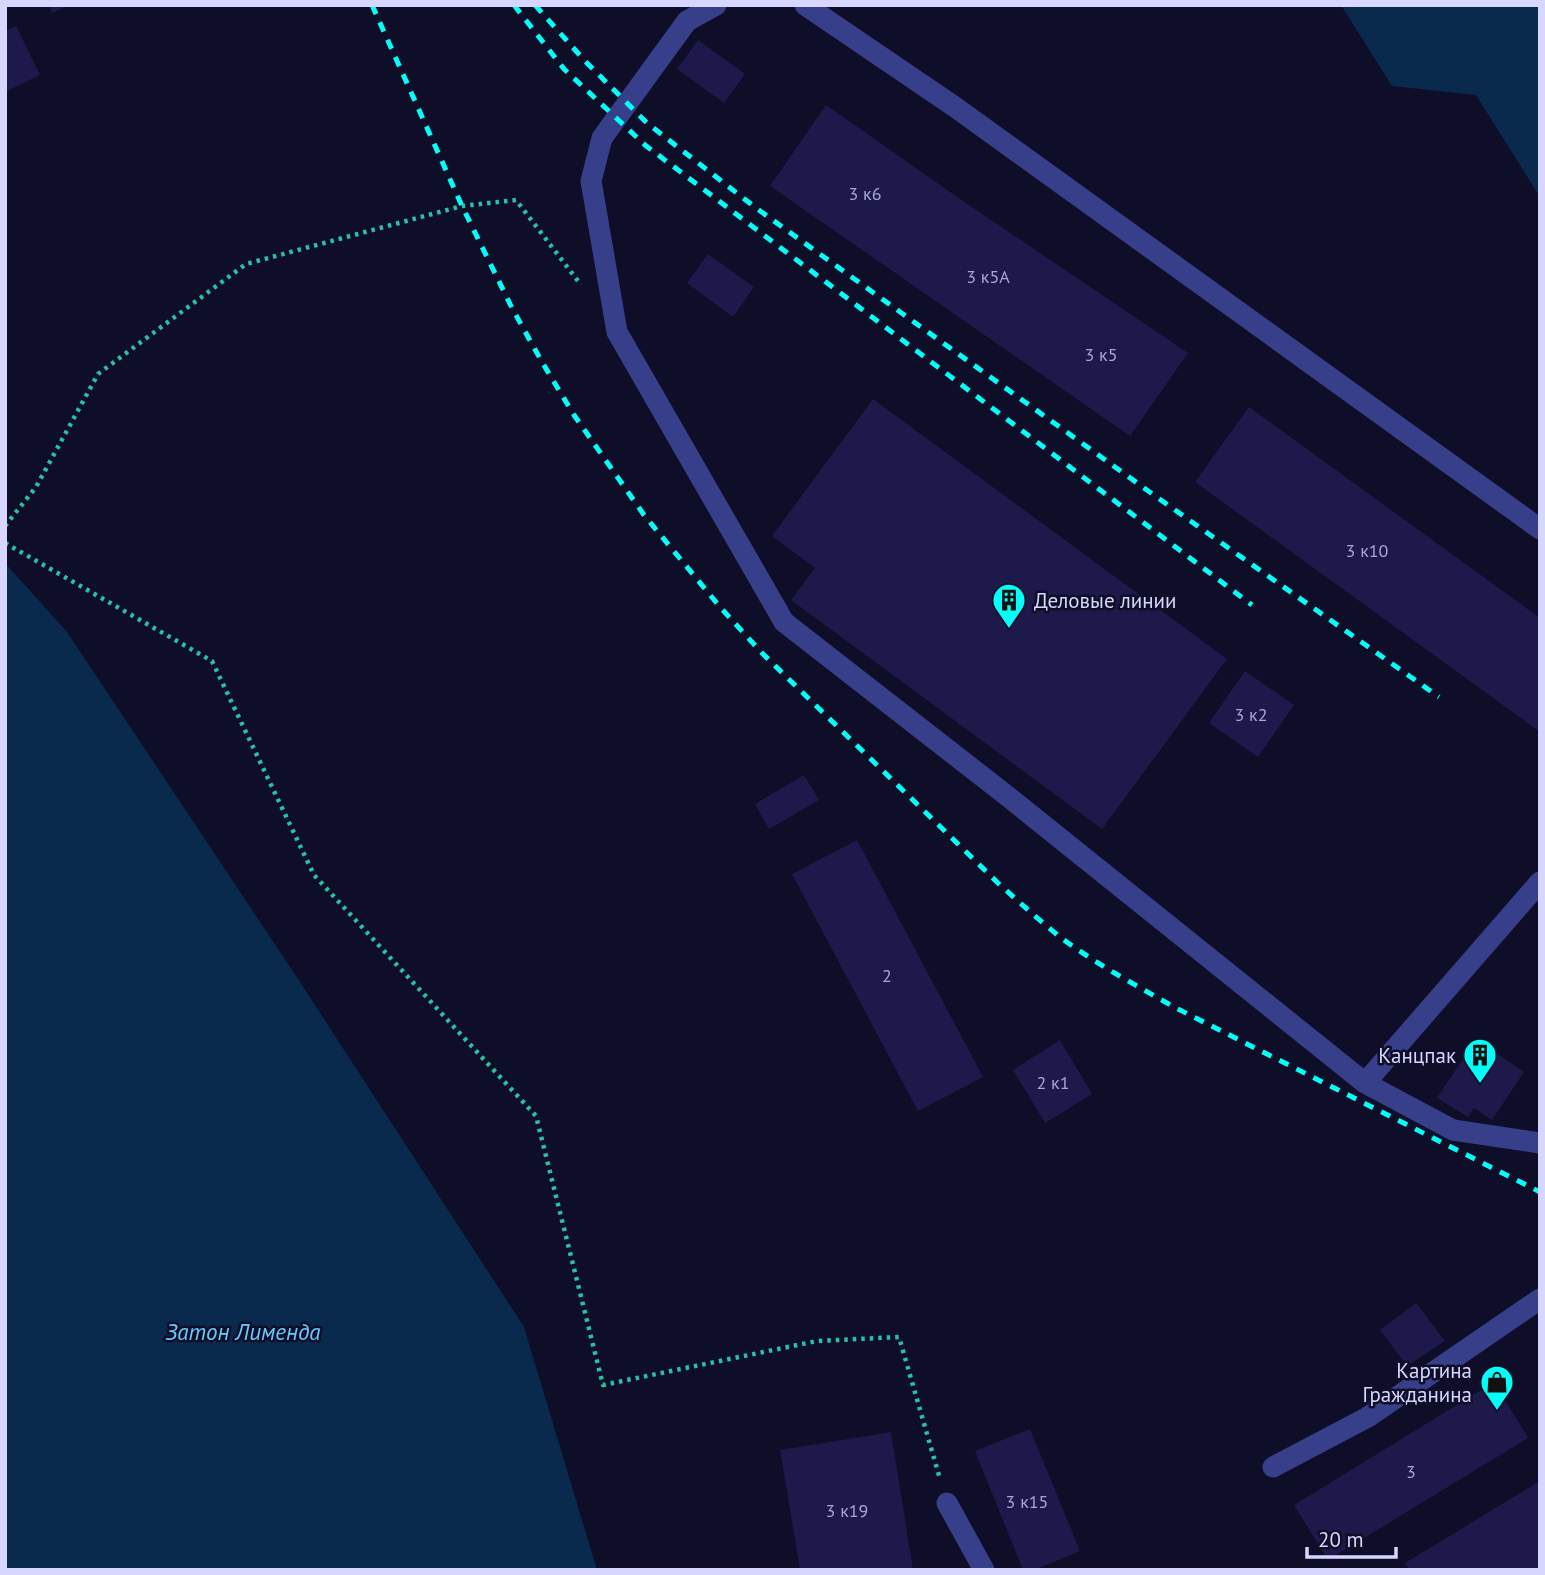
<svg xmlns="http://www.w3.org/2000/svg" width="1545" height="1575" viewBox="0 0 1545 1575" font-family="'PT Sans',sans-serif">
<style>
.water{fill:#092a4d}
.building{fill:#1d194b}
.lines{fill:none;stroke-linecap:round;stroke-linejoin:round}
.path{stroke:#28c1a4;stroke-width:4.5;stroke-dasharray:3.5 5;stroke-linecap:butt}
.minor{stroke:#373e8a;stroke-width:21}
.rail{stroke:#02fff9;stroke-width:5;stroke-dasharray:10 9;stroke-linecap:butt}
.labels{text-anchor:middle;dominant-baseline:central;stroke-width:5;stroke-linejoin:round;paint-order:stroke}
.number-label{font-size:18px;fill:#a8a7d2}
.poi-label{font-size:21px;fill:#d6d6ff;stroke:#0f0e28;text-anchor:end}
.water-label{font-size:23px;font-style:italic;fill:#64cbff;stroke:#0f0e28}
</style>
<rect width="100%" height="100%" fill="#0f0e28"/>
<!-- water -->
<path class="water" d="M1341,5H1540V197L1476,95L1392,86Z
M5,563L67,632L298,979L524,1327L597,1570H5Z"/>
<!-- building -->
<path class="building" d="M49,5H69L52,13Z
M16,26L40,75L5,92V31Z
M698,40L745,74L724,103L677,69Z
M826,105L960,199L1188,353L1130,436L770,186Z
M708,254L754,287L733,317L687,283Z
M873,399L1227,659L1102,829L791,600L815,568L772,536Z
M1249,407L1540,618V732L1195,482Z
M1245,671L1294,705L1258,757L1209,723Z
M804,775L819,800L769,829L755,804Z
M857,840L983,1077L918,1111L792,874Z
M1476,1039L1524,1072L1492,1120L1474,1108L1468,1117L1437,1098Z
M1060,1040L1092,1094L1045,1123L1013,1070Z
M1416,1303L1445,1341L1407,1366L1380,1330Z
M1494,1382L1528,1438L1328,1560L1294,1505Z
M1030,1429L1080,1551L1034,1570H1023L975,1451Z
M891,1432L913,1570H800L780,1450Z
M1540,1481V1570H1409L1405,1563Z"/>
<g class="lines">
<!-- path -->
<path class="path" d="M5,526L36,487L98,374L246,264L462,206L516,200L581,285
M5,543L212,661L314,875L536,1116L603,1385L817,1341L899,1337L940,1479"/>
<!-- minor -->
<path class="minor" d="M716,5L687,21L602,138L591,181L617,332L784,622L1006,795L1365,1083L1453,1130L1540,1143
M805,5L955,107L1540,529
M1365,1083L1540,882
M1273,1467L1368,1417L1540,1299
M947,1503L984,1570"/>
<!-- rail -->
<path class="rail" d="M372,5L462,206L512,308L542,362L574,415L644,515L720,607L762,653L998,883C1019,902 1039,920 1060,937C1096,964 1137,986 1176,1008L1540,1192
M514,5L564,69L645,145L1252,605
M535,5L585,61L647,123L756,208L1158,498L1439,697"/>
</g>
<!-- icons -->
<defs>
<symbol id="building-pin" viewBox="-11 -11 22 30"><path d="M0 17L-7.5 6A9.5 9.5 0 1 1 7.5 6Z" fill="#02fff9" stroke="#0f0e28"/><path d="M-4-6H4V6H1V3H-1V6H-4ZM-2.5-4.3h1.7v1.8h-1.7ZM.8-4.3h1.7v1.8H.8ZM-2.5-1h1.7V.8h-1.7ZM.8-1h1.7V.8H.8Z" fill="#111"/></symbol>
<symbol id="shop-pin" viewBox="-11 -11 22 30"><path d="M0 17L-7.5 6A9.5 9.5 0 1 1 7.5 6Z" fill="#02fff9" stroke="#0f0e28"/><path d="M-5-2.5h2.3a2.7 3.5 0 0 1 5.4 0H5L5.5 6h-11ZM-1.5-2.5h3a1.5 2.3 0 0 0-3 0Z" fill="#111"/></symbol>
</defs>
<g fill-rule="evenodd">
<use href="#building-pin" x="990" y="581" width="38" height="52"/>
<use href="#building-pin" x="1461" y="1036" width="38" height="52"/>
<use href="#shop-pin" x="1478" y="1363" width="38" height="52"/>
</g>
<g class="labels">
<!-- number labels -->
<g class="number-label">
<text x="865" y="193">3 к6</text>
<text x="988" y="276">3 к5А</text>
<text x="1101" y="354">3 к5</text>
<text x="1367" y="550">3 к10</text>
<text x="1251" y="714">3 к2</text>
<text x="887" y="975">2</text>
<text x="1053" y="1082">2 к1</text>
<text x="1411" y="1471">3</text>
<text x="1027" y="1501">3 к15</text>
<text x="847" y="1510">3 к19</text>
</g>
<!-- poi labels -->
<g class="poi-label">
<text x="1034" y="600" text-anchor="start">Деловые линии</text>
<text x="1456" y="1055">Канцпак</text>
<text x="1472" y="1370">Картина<tspan x="1472" dy="24">Гражданина</tspan></text>
</g>
<!-- water labels -->
<g class="water-label">
<text x="243" y="1331">Затон Лименда</text>
</g>
</g>
<!-- border -->
<rect width="1545" height="1575" fill="none" stroke="#d6d6ff" stroke-width="14"/>
<!-- scale -->
<path d="M1307 1547v10h89v-10" fill="none" stroke="#d6d6ff" stroke-width="3.5"/>
<text x="1318" y="1547" font-size="21" fill="#d6d6ff" stroke="#0f0e28" stroke-width="5" paint-order="stroke">20 m</text>
</svg>
